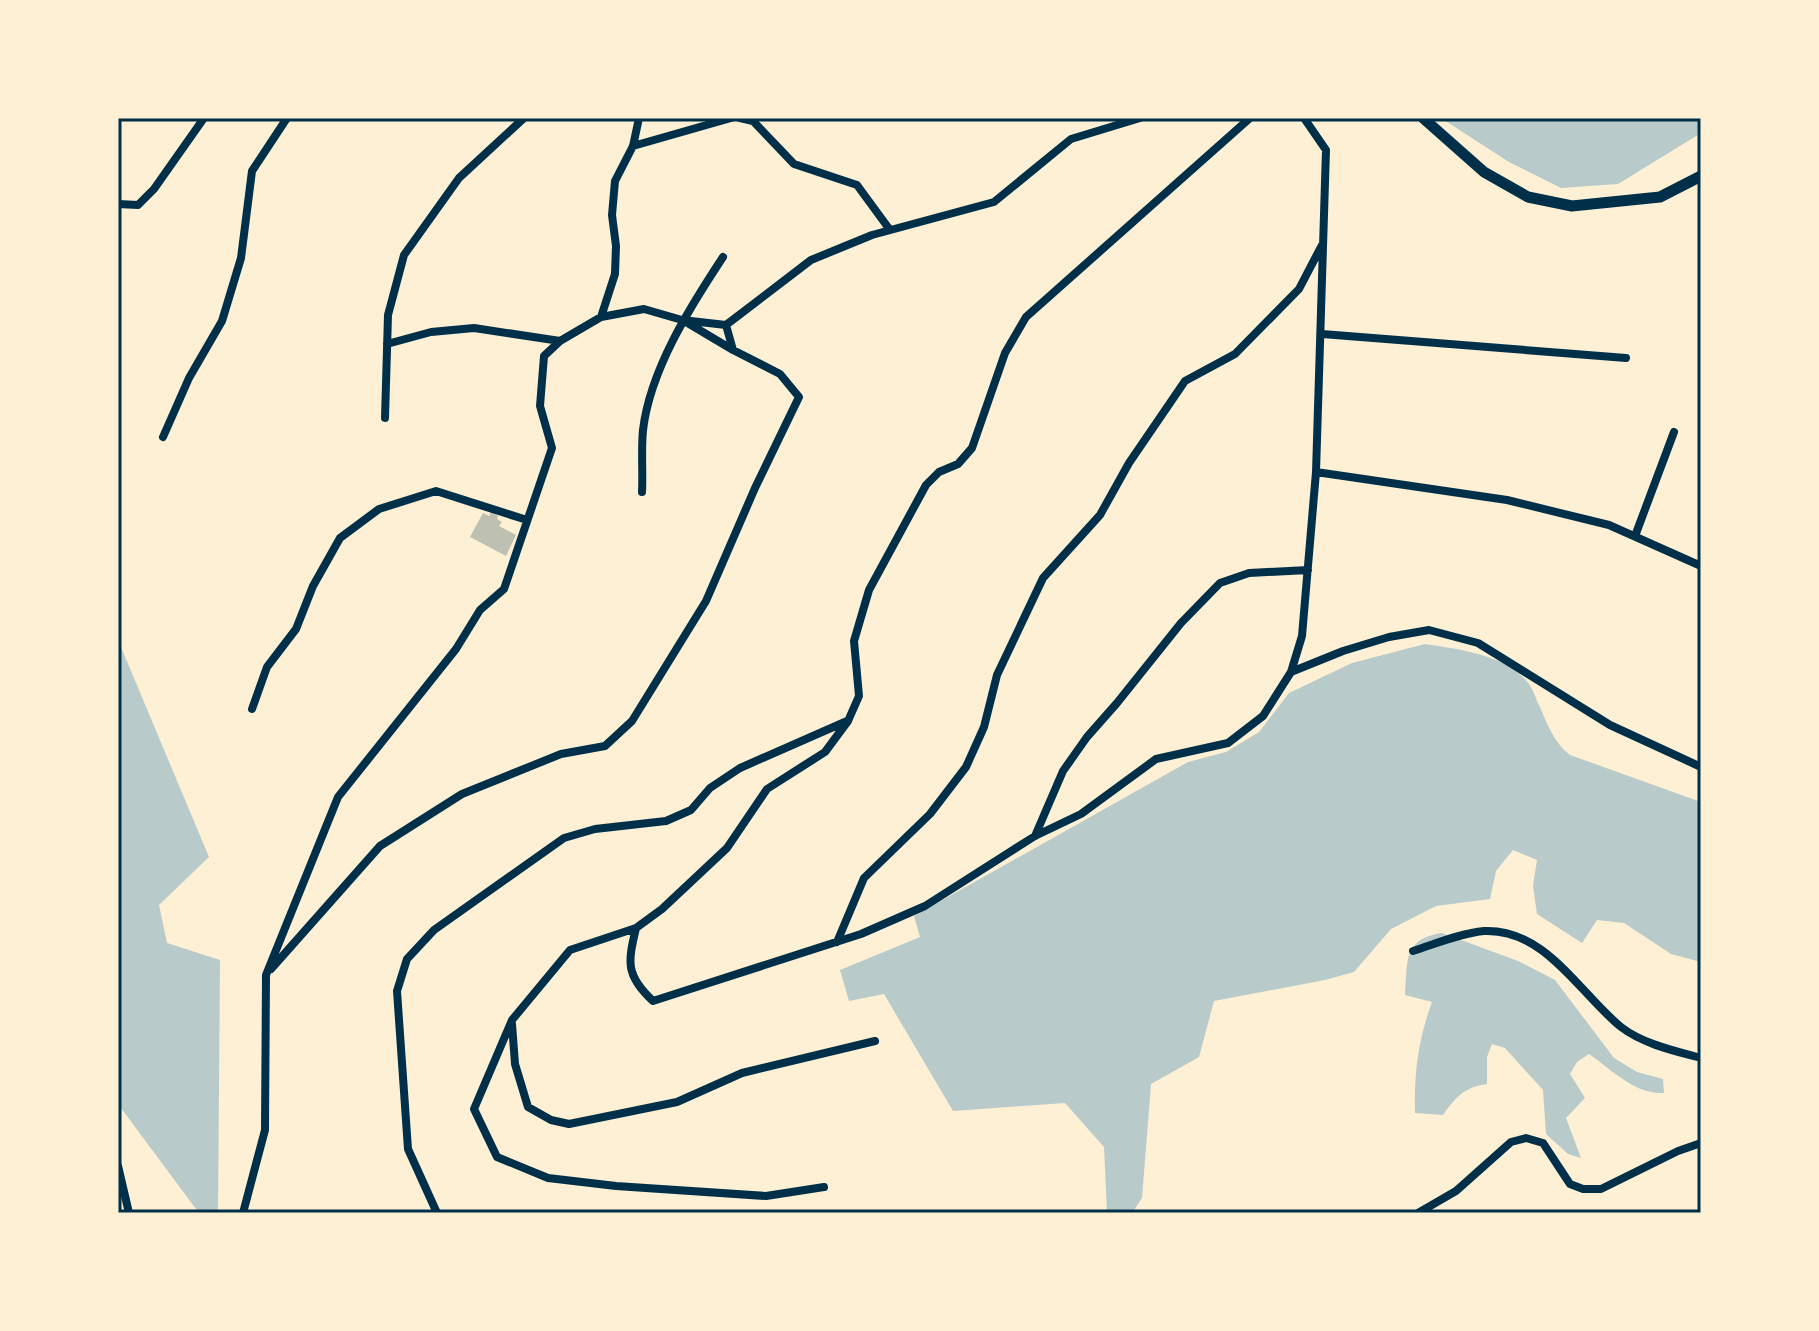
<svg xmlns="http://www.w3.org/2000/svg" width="1819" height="1331" viewBox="0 0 1819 1331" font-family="'Asap Condensed',sans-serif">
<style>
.green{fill:#b9caca}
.building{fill:#bec0b2}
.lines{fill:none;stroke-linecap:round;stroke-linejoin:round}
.minor{stroke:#003049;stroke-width:8}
.tertiary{stroke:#003049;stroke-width:11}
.neatline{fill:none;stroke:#003049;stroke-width:3}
</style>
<rect width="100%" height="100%" fill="#fdf0d5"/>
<!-- green -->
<path class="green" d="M1441,118H1701V133L1618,184L1561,188L1509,162Z
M118,640L209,857L159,905L167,943L220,960L218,1213H199L118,1104Z
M1425,644C1458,649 1508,655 1529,684C1534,691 1536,700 1540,707C1547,724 1555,744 1570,755L1701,802V962L1671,954L1624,923L1597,920L1582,943L1537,914L1533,886L1537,860L1513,850L1496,871L1490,899L1436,906L1391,929L1354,972L1325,980L1214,1001L1199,1057L1151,1084L1142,1198L1132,1213H1107L1104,1147L1065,1103L953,1111L884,994L849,1001L840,970L920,937L914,916L1188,762L1226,752L1259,732L1289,693L1352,663Z
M1442,933L1518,961L1555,980L1614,1058L1637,1072L1663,1079L1664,1093C1636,1095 1612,1070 1589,1054L1577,1062L1570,1074L1585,1098L1566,1118L1581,1158L1568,1154L1546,1134L1543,1090L1505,1048L1492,1044L1487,1057V1084C1464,1087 1456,1097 1443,1115L1415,1113C1414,1072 1418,1041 1432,1002L1405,995C1408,962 1402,939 1442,933Z"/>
<!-- building -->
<path class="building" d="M491,512L498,516L497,519L502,522L499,526L516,535L506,556L470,537L483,513L489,516Z"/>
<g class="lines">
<!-- minor -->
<path class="minor" d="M740,118L753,121L794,164L857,185L890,230
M633,146L731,118
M118,204L138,205L154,189L204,118
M601,317L615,274L616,246L612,215L615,181L633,146L639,118
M686,322L733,350
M726,325L811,260L872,235L994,202L1071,139L1140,118
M1322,334L1626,358
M387,344L431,332L474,328L560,341
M385,418L388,315L404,255L459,178L524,118
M163,437L189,378L222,321L241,258L252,171L287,118
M1316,472L1507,500L1609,525L1701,566
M642,492C643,472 641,451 643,430C650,370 690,307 723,257
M1635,536L1674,432
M1291,672L1343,651L1389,637L1429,630L1478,643L1610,725L1701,767
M252,709L267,667L296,629L313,586L340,538L379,509L436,491L527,520
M1035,836L1063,771L1087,737L1117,703L1181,623L1220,583L1249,573L1308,570
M636,928C628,962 625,975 653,1001L861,934L925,906L1035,836L1081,814L1156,759L1228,743L1263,716L1291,672L1302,636L1316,472L1326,150L1304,118
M837,942L864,878L930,814L966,767L984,727L997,675L1043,578L1100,515L1129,463L1185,381L1235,354L1299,289L1322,245
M1413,951C1435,944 1461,933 1484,931C1545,928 1580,994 1621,1027C1643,1044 1675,1051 1701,1058
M271,969L380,846L462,794L561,754L605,746L632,721L706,601L755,488L799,397L780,374L733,350L726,325
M512,1024L515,1064L528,1107L551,1120L569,1124L677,1102L742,1073L875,1041
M118,1166L129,1213
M824,1187L766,1196L616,1186L548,1178L497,1157L474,1109L512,1020L570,950L636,928L662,909L727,848L767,789L825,752L848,721L859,696L854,641L869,590L926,485L939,472L958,464L972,448L1005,353L1026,317L1250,118
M243,1213L265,1130L266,975L338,797L456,649L480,610L504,589L552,448L540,406L544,356L560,341L601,317L644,309L682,320L726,325
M437,1213L408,1149L397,991L407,959L434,930L564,838L595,829L666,821L691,810L710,788L740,768L847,721
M1418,1213L1456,1191L1511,1142L1526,1138L1543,1143L1570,1184L1583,1189H1601L1678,1151L1701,1143"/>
<!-- tertiary -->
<path class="tertiary" d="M1423,118L1484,172L1528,197L1572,206L1660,197L1701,176"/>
</g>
<!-- border -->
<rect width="1819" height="1331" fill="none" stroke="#fdf0d5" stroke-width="240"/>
<rect x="120" y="120" width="1579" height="1091" class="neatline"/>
</svg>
